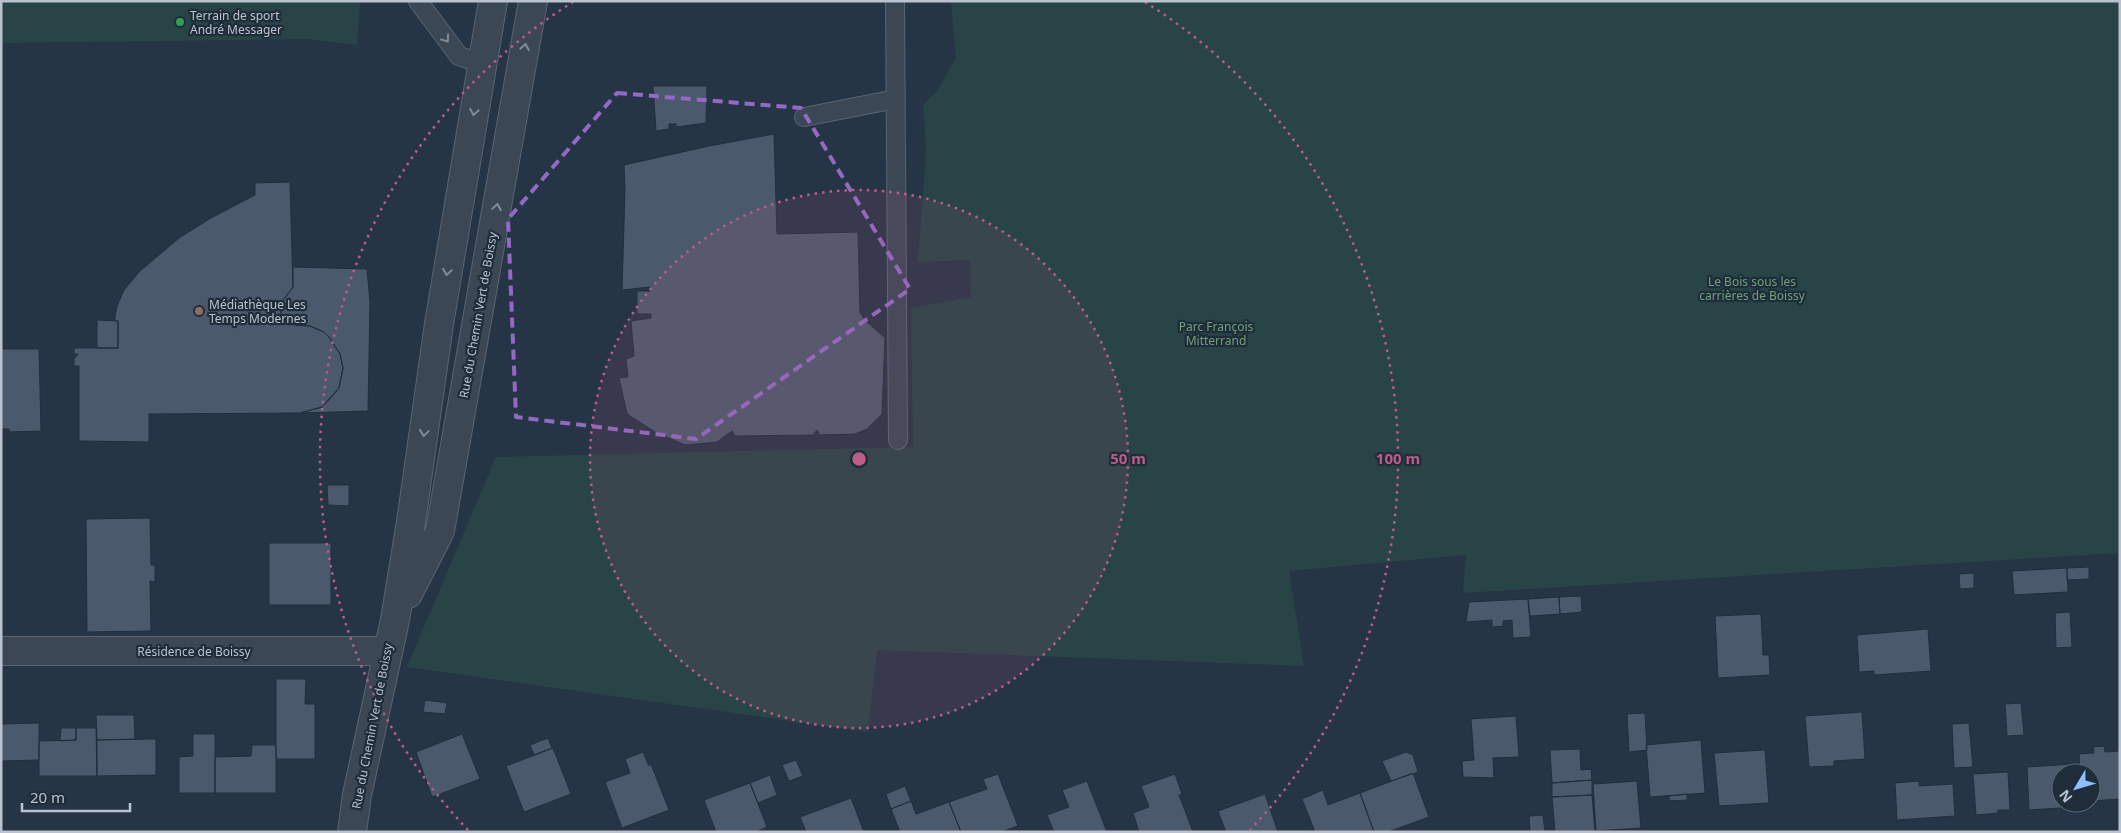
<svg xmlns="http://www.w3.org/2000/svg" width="2121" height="833" viewBox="0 0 2121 833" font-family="'Noto Sans',sans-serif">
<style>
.green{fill:#284446}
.building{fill:#4a596c;stroke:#212e3c}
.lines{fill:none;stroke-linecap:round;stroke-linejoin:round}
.service-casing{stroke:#596572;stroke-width:20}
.minor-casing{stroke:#596572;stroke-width:30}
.service{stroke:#3b4755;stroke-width:18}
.minor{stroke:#3b4755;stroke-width:28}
.oneway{stroke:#808b98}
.marked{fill:none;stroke:#9468c5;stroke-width:4;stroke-dasharray:10 6;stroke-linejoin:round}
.ring{fill:none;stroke:#be5c89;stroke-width:2.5;stroke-dasharray:2.5 5}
.leisure-dot{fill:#2e9e5b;stroke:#1f2c3a;stroke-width:2}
.education-dot{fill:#8d6e63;stroke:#1f2c3a;stroke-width:2}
.labels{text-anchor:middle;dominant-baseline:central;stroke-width:4.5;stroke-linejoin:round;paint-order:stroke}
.poi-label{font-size:12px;fill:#b9c2ce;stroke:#1f2c3a;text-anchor:start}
.park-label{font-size:12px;fill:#6fa078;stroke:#1f2c3a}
.street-label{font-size:12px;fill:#b9c2ce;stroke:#1f2c3a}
.centre{fill:#be5c89;stroke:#1f2c3a;stroke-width:2.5}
.ring-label{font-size:15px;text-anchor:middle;font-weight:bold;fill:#be5c89;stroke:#1f2c3a;stroke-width:4.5;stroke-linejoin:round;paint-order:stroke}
</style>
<rect width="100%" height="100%" fill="#263545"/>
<!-- green -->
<path class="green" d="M1,1H360L357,45L308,39L1,43Z
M951,1H2120V553L1463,593L1466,555L1289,571L1304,666L877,650L868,732L407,667L496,457L913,447L911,308L971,297L970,260L918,262L926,151L923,105L936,92L956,58Z"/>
<!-- building -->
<path class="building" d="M653,86H707L706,123L676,127V124H669V129L656,131Z
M774,134L777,234L858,232L860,312L864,319L885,338L882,414L867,429L855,434L820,435L817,430L813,435L735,436L732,431L717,442L685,445L655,432L627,414L619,378L628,377L626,359L634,356L631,321L651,318V314H637V291H650V287L622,290L625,188L624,165L709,146Z
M290,182L293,287L281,303V319H295V325L310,326L324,332L329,337L340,354L343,368L339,388L322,407L300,413L149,414V442L79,441V366H74V359L78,354H74V348H118V321H115V316L117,306L124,290L139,272L179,238L211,218L255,195V183Z
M293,267L367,269L370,302L368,411L300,413L322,407L329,400L339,388L343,368L340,354L329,337L324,332L310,326L295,325V319H281V303L293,287Z
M97,320L118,321V348H97Z
M1,349H39L41,431L9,432V429H1Z
M327,485H349V506L328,505Z
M150,518L151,565H155V582L150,581L151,631L87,632L86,519Z
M269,543H331V605H269Z
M2089,567V579L2067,580V568Z
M2067,568L2068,592L2014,595L2012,571Z
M1974,573V588L1960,589L1959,574Z
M1581,596L1582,612L1560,614L1559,597Z
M1559,597L1560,614L1530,616L1528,599Z
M1528,599L1531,637L1513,638L1512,620L1503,621V626L1492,627V620L1466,622L1469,602Z
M2070,612L2072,647L2056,648L2055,613Z
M1761,614L1763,655H1769L1770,675L1718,678L1715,616Z
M1928,629L1931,671L1874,675V671L1859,672L1857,635Z
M276,679H306L305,704H315V759H276Z
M425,700L447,703L445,714L423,712Z
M2021,703L2024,735L2007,736L2005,704Z
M1862,712L1865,759L1834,761V766L1809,767L1805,716Z
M1645,713L1647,750L1629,752L1627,714Z
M96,715H134L135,739L97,740Z
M1516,716L1519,757L1493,758L1494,778L1463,777L1462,761L1474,760L1471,719Z
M39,723V760L1,761V724Z
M1969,723L1973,767L1954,768L1952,724Z
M61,728H76V740L60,741Z
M76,728H96L97,776H39V741L76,740Z
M193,734H215V793H179V757L193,756Z
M462,734L480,779L432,797L416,752Z
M548,738L552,748L534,755L530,745Z
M156,739V775L97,776V740Z
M1701,740L1705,793L1650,797L1646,745Z
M252,745H276V793H215V757L251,756Z
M2104,746L2105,752L2120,751V799L2091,801V773H2080L2079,754L2094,753L2093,747Z
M553,748L571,794L524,812L506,766Z
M1580,749L1581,770L1591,769L1592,780L1552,783L1550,750Z
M1765,750L1769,803L1719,806L1714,753Z
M643,752L649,766L651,764L669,810L622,828L605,782L630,773L625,759Z
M1406,752L1413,755L1418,772L1391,781L1382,761Z
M796,760L803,776L789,781L782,765Z
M2073,764L2074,773H2061V803H2076V807L2029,810L2027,767Z
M2008,772L2010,810H1998V813L1976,815L1973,774Z
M1413,773L1429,817L1388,832H1374L1360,793Z
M998,774L1018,826L1001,832H961L949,802L987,789L983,779Z
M1175,774L1182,794L1179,795L1193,832H1139L1133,813L1149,807L1141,786Z
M770,775L777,795L758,803L750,783Z
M1592,780V795L1552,797V783Z
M1087,781L1107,832H1054L1047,815L1069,807L1062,790Z
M1637,781L1641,828L1596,831L1593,784Z
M1919,781V786L1953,784L1955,816L1897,820L1895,783Z
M750,783L767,827L756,832H716L704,800Z
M905,786L911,801L891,809L886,794Z
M1323,790L1328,805L1360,793L1374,832H1315L1302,799Z
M1265,794L1278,832H1226L1218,811Z
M1687,794V800L1669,801V796Z
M1592,795L1595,832H1555L1552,797Z
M851,798L864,832H806L800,817Z
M911,801L916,814L949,802L961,832H900L891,809Z
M1543,815L1545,832H1530L1529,816Z"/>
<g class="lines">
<defs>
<path id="service" d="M418,1L459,56L482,64
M895,1L898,440
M804,117L896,99"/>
<path id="minor" d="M408,594L440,531L533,1
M1,651H387
M352,832L357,795L395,620L411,522L439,324L493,1"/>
</defs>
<!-- service casing -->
<use href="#service" class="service-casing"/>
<!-- minor casing -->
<use href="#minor" class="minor-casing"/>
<!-- service -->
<use href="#service" class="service"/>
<!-- minor -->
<use href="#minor" class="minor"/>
</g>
<!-- one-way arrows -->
<defs><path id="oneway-chevron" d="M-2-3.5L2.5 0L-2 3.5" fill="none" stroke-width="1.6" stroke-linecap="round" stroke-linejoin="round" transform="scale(1.25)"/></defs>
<g class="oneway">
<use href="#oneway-chevron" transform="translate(446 39) rotate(54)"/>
<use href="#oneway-chevron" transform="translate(525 47) rotate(-80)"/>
<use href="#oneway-chevron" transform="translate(474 112) rotate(100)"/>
<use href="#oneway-chevron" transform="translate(497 207) rotate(-80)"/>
<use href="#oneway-chevron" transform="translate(447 272) rotate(100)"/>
<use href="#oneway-chevron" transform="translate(424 433) rotate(98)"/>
</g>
<!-- marked area -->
<path class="marked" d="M617,93L801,108L910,289L696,439L516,417L508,219Z"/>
<!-- distance rings -->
<circle cx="859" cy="459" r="269" fill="#be5c89" fill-opacity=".12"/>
<g class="ring">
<circle cx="859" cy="459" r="269"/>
<path d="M468 830A539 539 0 0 1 573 2M1145 2A539 539 0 0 1 1250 830"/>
</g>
<!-- markers -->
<circle class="leisure-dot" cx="180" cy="22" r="5"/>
<circle class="education-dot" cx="199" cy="311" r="5"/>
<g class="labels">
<!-- poi labels -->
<g class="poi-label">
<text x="190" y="15">Terrain de sport<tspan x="190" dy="14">André Messager</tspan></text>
<text x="209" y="304">Médiathèque Les<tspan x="209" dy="14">Temps Modernes</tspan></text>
</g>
<!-- park labels -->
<g class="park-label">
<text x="1752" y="281">Le Bois sous les<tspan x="1752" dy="14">carrières de Boissy</tspan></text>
<text x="1216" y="326">Parc François<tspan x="1216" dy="14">Mitterrand</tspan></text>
</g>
<!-- street labels -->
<g class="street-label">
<text transform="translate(478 315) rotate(-80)">Rue du Chemin Vert de Boissy</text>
<text x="194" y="651">Résidence de Boissy</text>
<text transform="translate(372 726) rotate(-79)">Rue du Chemin Vert de Boissy</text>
</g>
</g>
<circle cx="859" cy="459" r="8" class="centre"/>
<g class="ring-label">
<text x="1128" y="464">50 m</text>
<text x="1398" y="464">100 m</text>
</g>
<!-- border -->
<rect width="2121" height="833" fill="none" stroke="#b9c2ce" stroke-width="5"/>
<!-- north arrow -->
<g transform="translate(2076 788) rotate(232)"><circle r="24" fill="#1f2c3a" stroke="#5d6875"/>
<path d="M0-4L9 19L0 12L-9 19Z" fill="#8ebefd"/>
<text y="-8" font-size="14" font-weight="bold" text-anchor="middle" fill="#b9c2ce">N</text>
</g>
<!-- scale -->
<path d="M22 803v8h108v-8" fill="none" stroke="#b9c2ce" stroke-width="2.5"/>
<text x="30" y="803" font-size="15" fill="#b9c2ce" stroke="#1f2c3a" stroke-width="4" paint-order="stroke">20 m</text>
</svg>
